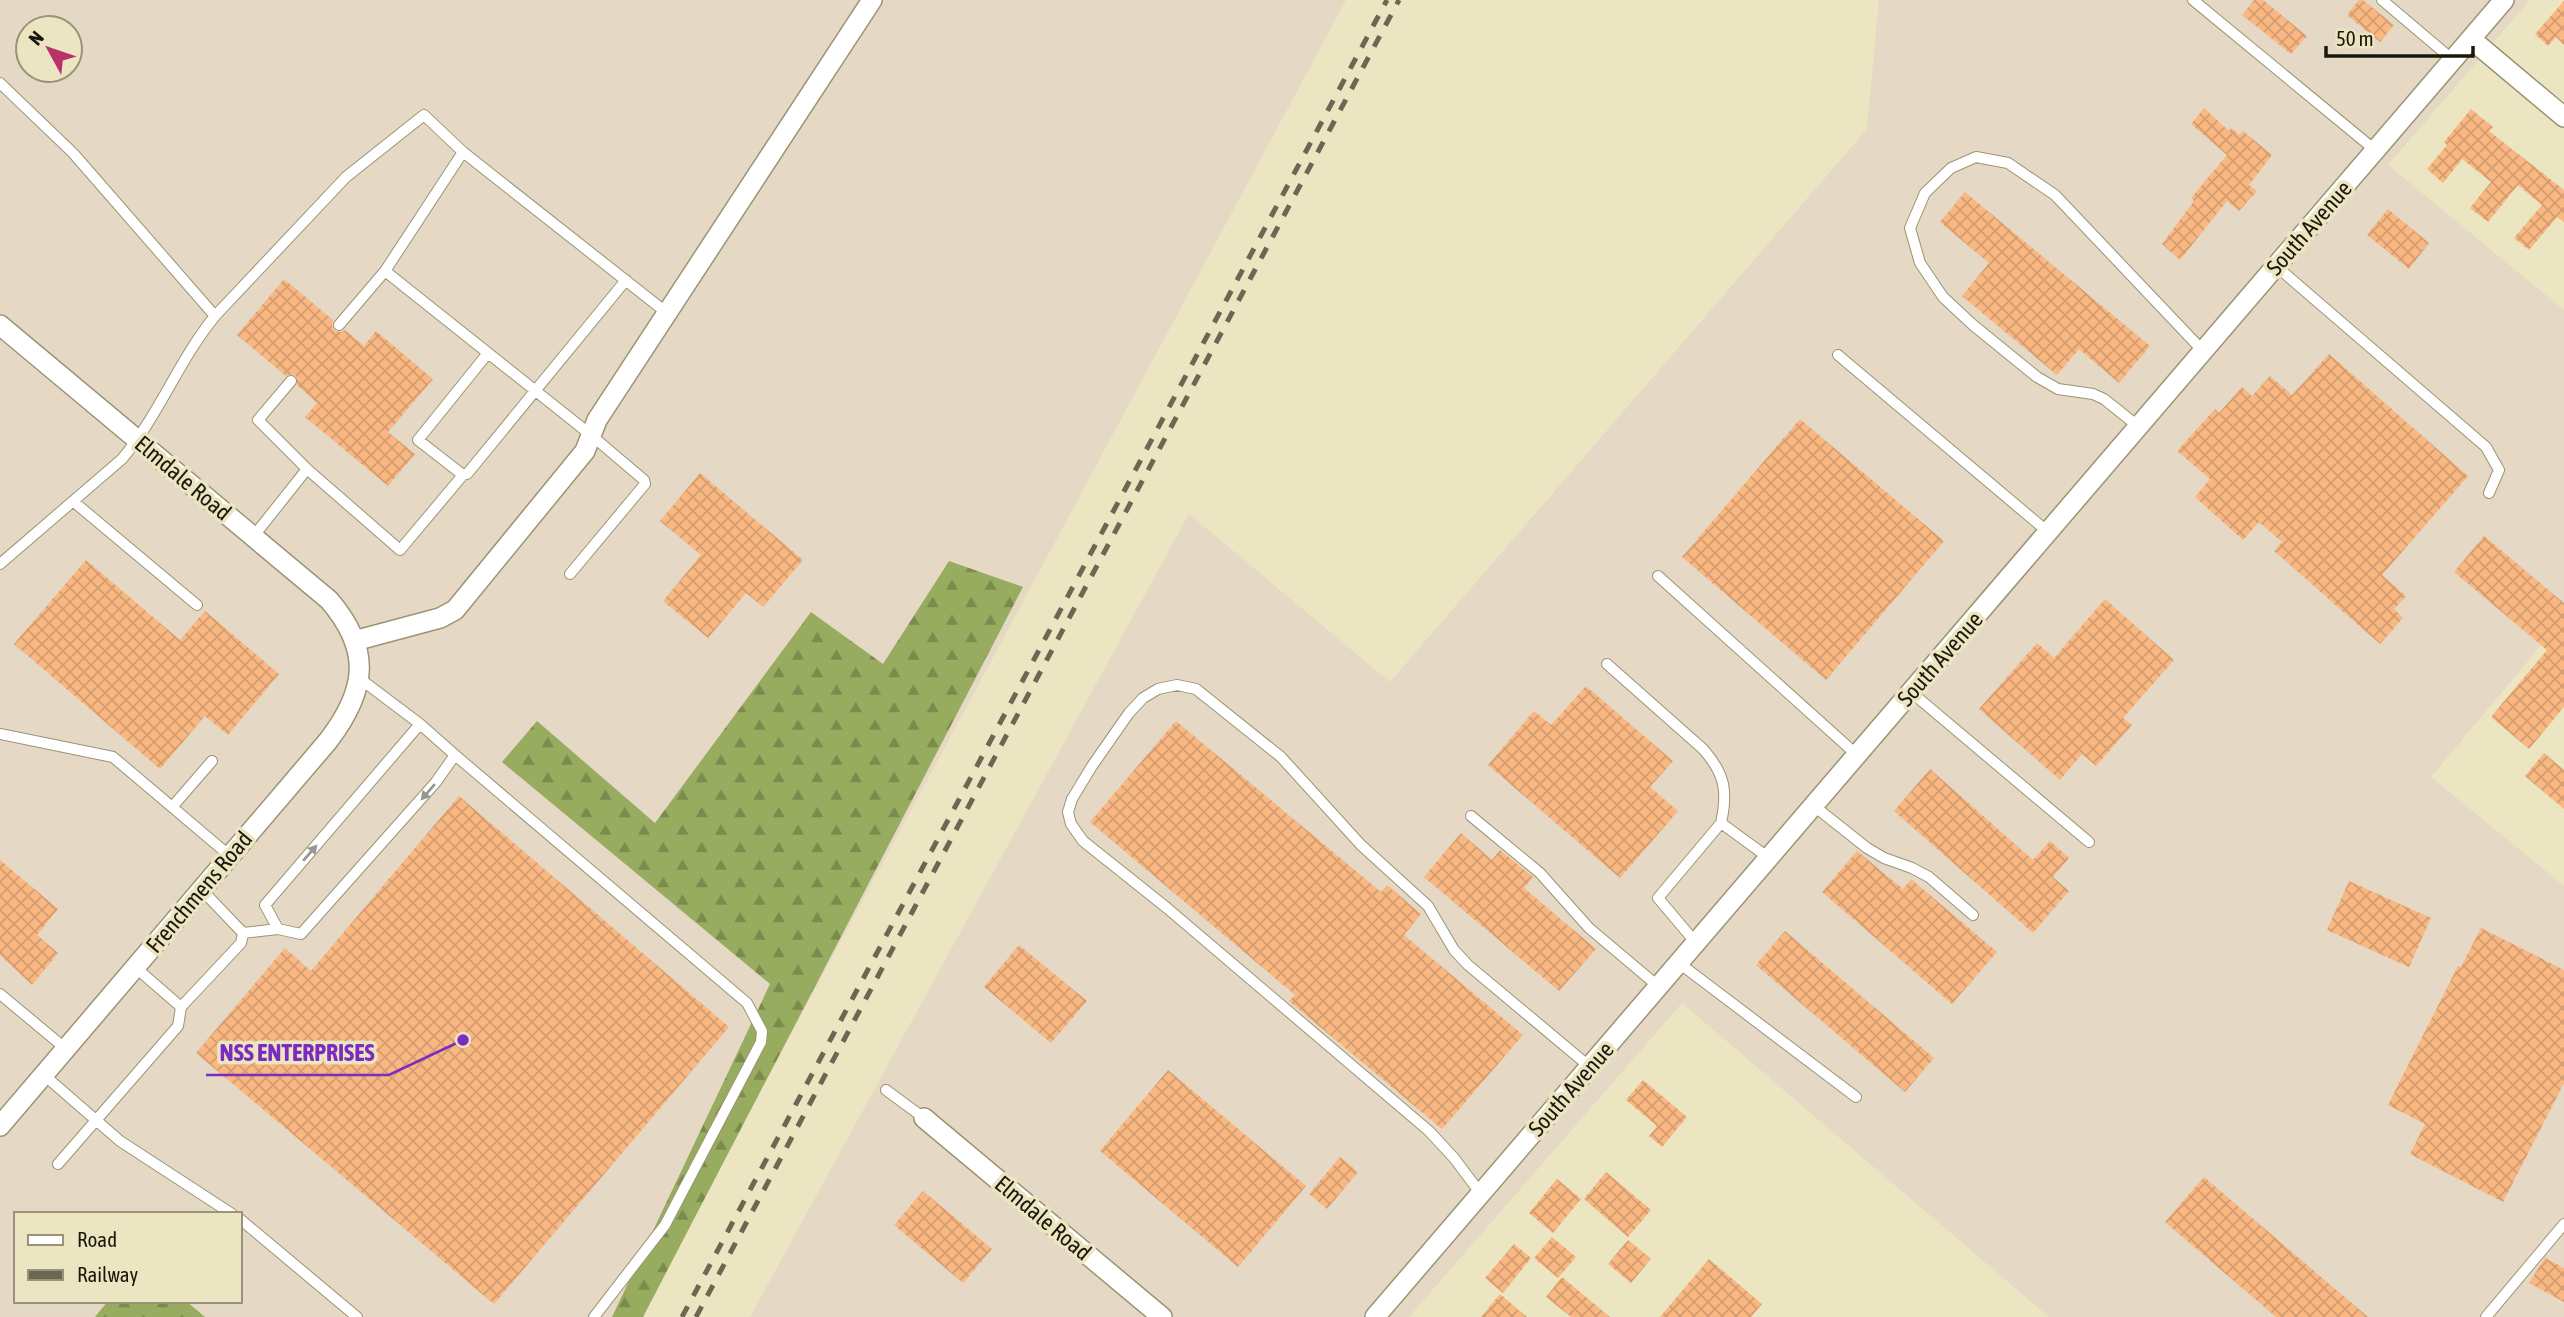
<svg xmlns="http://www.w3.org/2000/svg" width="2564" height="1317" viewBox="0 0 2564 1317" font-family="'Asap Condensed',sans-serif">
<style>
.industrial{fill:#e5d8c4;fill-rule:evenodd}
.forest{fill:url(#forest-firs)}
.building{fill:url(#building-cross-hatch)}
.lines{fill:none;stroke-linecap:round;stroke-linejoin:round}
.service-casing{stroke:#9b9473;stroke-width:12}
.minor-casing{stroke:#9b9473;stroke-width:22}
.service{stroke:#fff;stroke-width:10}
.minor{stroke:#fff;stroke-width:19}
.rail{stroke:#6b6752;stroke-width:5;stroke-dasharray:12 12;stroke-linecap:butt}
.oneway{fill:#989791}
.labels{text-anchor:middle;dominant-baseline:central;stroke-width:7;stroke-linejoin:round;paint-order:stroke}
.street-label{font-size:23px;fill:#1a170b;stroke:#ece5c2}
.leader{fill:none;stroke:#7b2cbf;stroke-width:2.5}
.callout-dot{fill:#7b2cbf;stroke:#ece5c2;stroke-width:2.5}
.callout-label{font-size:24px;text-anchor:middle;font-weight:bold;fill:#7b2cbf;stroke:#ece5c2;stroke-width:7;stroke-linejoin:round;paint-order:stroke}
</style>
<defs>
<pattern id="forest-firs" width="22" height="20" patternUnits="userSpaceOnUse" patternTransform="scale(1.75)"><rect width="22" height="20" fill="#98ac60"/><path d="M5 1l3.5 6h-7zM16 11l3.5 6h-7z" fill="#7b8b4d"/></pattern>
<pattern id="building-cross-hatch" width="8" height="8" patternUnits="userSpaceOnUse" patternTransform="scale(1.75)"><rect width="8" height="8" fill="#f9b782"/><path d="M0 0l8 8M0 8l8-8" fill="none" stroke="#d59d6f"/></pattern>
</defs>
<rect width="100%" height="100%" fill="#ece5c2"/>
<!-- industrial -->
<path class="industrial" d="M0,0H1346L639,1317H0ZM28,28H70V70H28ZM16,1214H240V1301H16Z
M1879,0H2530L2388,165L2564,310V618L2431,777L2564,886V1317H2049L1682,1003L1409,1317H750L1189,514L1390,682L1867,129Z"/>
<!-- forest -->
<path class="forest" d="M949,561L1023,587L643,1317H612L770,984L502,762L537,721L655,823L811,612L883,664Z
M108,1301H186L205,1317H95Z"/>
<!-- building -->
<path class="building" d="M2254,0H2263L2307,36L2291,54L2242,15Z
M2359,0H2363L2394,25L2380,42L2347,15Z
M2564,1V45L2556,37L2548,46L2535,34Z
M2204,108L2229,131L2231,128L2240,135L2243,131L2272,155L2249,185L2257,191L2239,211L2227,201L2180,260L2162,244L2194,201L2191,198L2227,155L2191,124Z
M2471,109L2493,127L2489,131L2564,190V222L2557,217L2529,250L2514,238L2542,205L2518,185L2488,222L2470,208L2491,182L2462,159L2443,183L2427,169L2447,145L2444,142Z
M1965,192L2150,346L2119,383L2079,349L2057,375L1962,296L1989,263L1940,222Z
M2388,209L2429,243L2409,269L2367,235Z
M284,279L333,320L332,327L335,331L341,332L345,330L364,346L376,331L433,379L388,432L415,454L388,486L305,417L317,403L297,385L296,376L292,374L286,376L237,335Z
M2329,354L2468,476L2382,575L2406,596L2394,609L2403,618L2380,644L2274,551L2282,542L2259,522L2243,540L2195,497L2210,479L2177,451L2215,409L2219,413L2242,387L2252,396L2270,376L2292,395Z
M1800,419L1944,541L1826,680L1682,557Z
M700,473L803,560L763,607L746,593L708,638L663,601L701,555L660,521Z
M2484,536L2564,603V707L2529,749L2491,717L2547,650L2454,572Z
M86,560L180,640L205,611L279,674L228,735L205,716L160,769L14,644Z
M2105,599L2174,660L2123,718L2132,725L2096,766L2082,754L2060,780L1979,709L2037,643L2054,658Z
M1586,686L1673,761L1650,787L1678,811L1620,878L1488,765L1534,711L1551,725Z
M1176,721L1381,892L1387,885L1421,914L1404,935L1523,1035L1442,1129L1289,1001L1295,995L1090,822Z
M2544,753L2564,770V809L2525,776Z
M1930,769L2033,860L2050,841L2069,858L2053,877L2069,891L2033,933L1894,811Z
M459,796L729,1027L494,1304L196,1053L285,948L311,971Z
M1461,833L1492,860L1500,850L1533,877L1524,888L1596,949L1559,991L1424,877Z
M1857,851L1903,889L1911,879L1997,952L1952,1004L1822,892Z
M0,860L58,909L37,935L58,953L32,985L0,955Z
M2349,881L2431,918L2409,967L2327,930Z
M2481,928L2564,970V1083L2503,1202L2410,1154L2425,1124L2388,1105L2458,966L2461,967Z
M1785,931L1934,1058L1905,1092L1756,965Z
M1019,945L1087,1001L1051,1043L984,987Z
M1168,1070L1306,1186L1238,1267L1100,1151Z
M1643,1080L1687,1117L1662,1147L1649,1136L1657,1126L1626,1100Z
M1340,1157L1358,1172L1327,1209L1309,1194Z
M1606,1172L1651,1210L1628,1237L1584,1199Z
M2204,1177L2368,1317H2276L2165,1222Z
M1557,1179L1581,1199L1553,1233L1529,1213Z
M923,1191L992,1249L963,1283L894,1225Z
M1552,1237L1576,1257L1558,1278L1534,1258Z
M1628,1240L1651,1259L1631,1283L1608,1264Z
M1514,1244L1531,1258L1503,1293L1485,1278Z
M2545,1258L2564,1268V1302L2529,1283Z
M1709,1259L1762,1304L1751,1317H1660Z
M1562,1277L1610,1317H1571L1546,1297Z
M1500,1294L1527,1317H1481Z"/>
<g class="lines">
<defs>
<path id="service" d="M2193,0L2375,150
M2382,0L2453,60
M0,83L73,153L215,316C179,360 159,415 122,459L0,564
M2276,266L2486,447L2499,470L2489,493
M215,316L346,177L424,115L463,152
M339,325L385,271
M488,353L418,440L463,475L467,474L626,280
M1838,355L2048,532
M291,381L258,420L307,469
M2139,427L2104,399L2093,394L2058,389L2037,377L1973,325L1943,297L1920,263L1910,228L1925,193L1951,168L1976,157L2008,163L2055,195L2203,351
M74,502L197,605
M253,537L307,469L400,550L463,475
M570,574L645,484L644,480L591,435L385,271L463,152L667,313
M1658,576L1857,755
M1607,664L1703,749C1725,774 1728,791 1721,823
M359,678L420,724L455,755L436,782L301,934L278,929L265,905L420,724
M1911,692L2089,842
M0,734L113,757L230,856
M455,755L747,1003L762,1031L761,1042L665,1225L594,1317
M173,806L212,761
M1814,806L1867,848L1884,858L1912,868L1929,877L1973,915
M1471,816L1540,873L1589,928L1659,987
M243,933L278,929
M1696,943L1658,898L1721,823L1769,858
M1679,963L1856,1097
M0,994L66,1049
M181,1007L241,943L243,933L201,889
M44,1075L120,1141L232,1214
M886,1090L924,1118
M58,1164L178,1026L181,1007L135,967
M1481,1194L1454,1158L1429,1131L1167,908L1083,841L1071,824L1068,812L1072,799L1092,766L1129,713L1143,698L1158,689L1177,685L1196,689L1281,757L1361,845L1428,906L1454,950L1468,965L1590,1067
M240,1219L357,1317
M2486,1317L2564,1224"/>
<path id="minor" d="M2471,39L2564,117
M0,325L329,600C372,650 367,690 328,741L0,1126
M354,641L440,618L455,610L585,451L597,420L872,0
M924,1118L1162,1317
M1375,1317L2504,0"/>
</defs>
<!-- service casing -->
<use href="#service" class="service-casing"/>
<!-- minor casing -->
<use href="#minor" class="minor-casing"/>
<!-- service -->
<use href="#service" class="service"/>
<!-- minor -->
<use href="#minor" class="minor"/>
<!-- rail -->
<path class="rail" d="M682,1317L1387,0
M696,1317L1399,0"/>
</g>
<!-- one-way arrows -->
<defs><path id="oneway-solid" d="M-6-.8H1V-3.2L6.5 0L1 3.2V.8H-6Z" transform="scale(1.75)"/></defs>
<g class="oneway">
<use href="#oneway-solid" transform="translate(428 792) rotate(131)"/>
<use href="#oneway-solid" transform="translate(310 853) rotate(-49)"/>
</g>
<g class="labels">
<!-- street labels -->
<g class="street-label">
<text transform="translate(2309 228) rotate(-49)">South Avenue</text>
<text transform="translate(183 478) rotate(40)">Elmdale Road</text>
<text transform="translate(1940 659) rotate(-49)">South Avenue</text>
<text transform="translate(199 892) rotate(-50)">Frenchmens Road</text>
<text transform="translate(1571 1089) rotate(-49)">South Avenue</text>
<text transform="translate(1043 1218) rotate(40)">Elmdale Road</text>
</g>
</g>
<!-- callouts -->
<path class="leader" d="M463 1040L389 1075H206"/>
<circle class="callout-dot" cx="463" cy="1040" r="7"/>
<g class="callout-label">
<text x="297" y="1061">NSS ENTERPRISES</text>
</g>
<!-- legend -->
<rect x="14" y="1212" width="228" height="91" fill="#ece5c2" stroke="#989379" stroke-width="2"/>
<rect x="28" y="1235" width="35" height="10" fill="#ffffff" stroke="#989379" stroke-width="2"/>
<text x="77" y="1247" font-size="21" fill="#1a170b">Road</text>
<rect x="28" y="1270" width="35" height="10" fill="#6b6752" stroke="#989379" stroke-width="2"/>
<text x="77" y="1282" font-size="21" fill="#1a170b">Railway</text>
<!-- north arrow -->
<g transform="translate(49 49) rotate(310)"><circle r="33" fill="#ece5c2" stroke="#989379" stroke-width="2"/>
<path d="M0-5L12 26L0 18L-12 26Z" fill="#ba306b"/>
<text y="-10" font-size="19" font-weight="bold" text-anchor="middle" fill="#1a170b">N</text>
</g>
<!-- scale -->
<path d="M2326 46v10h147v-10" fill="none" stroke="#1a170b" stroke-width="3.5"/>
<text x="2336" y="46" font-size="21" fill="#1a170b" stroke="#ece5c2" stroke-width="5" paint-order="stroke">50 m</text>
</svg>
